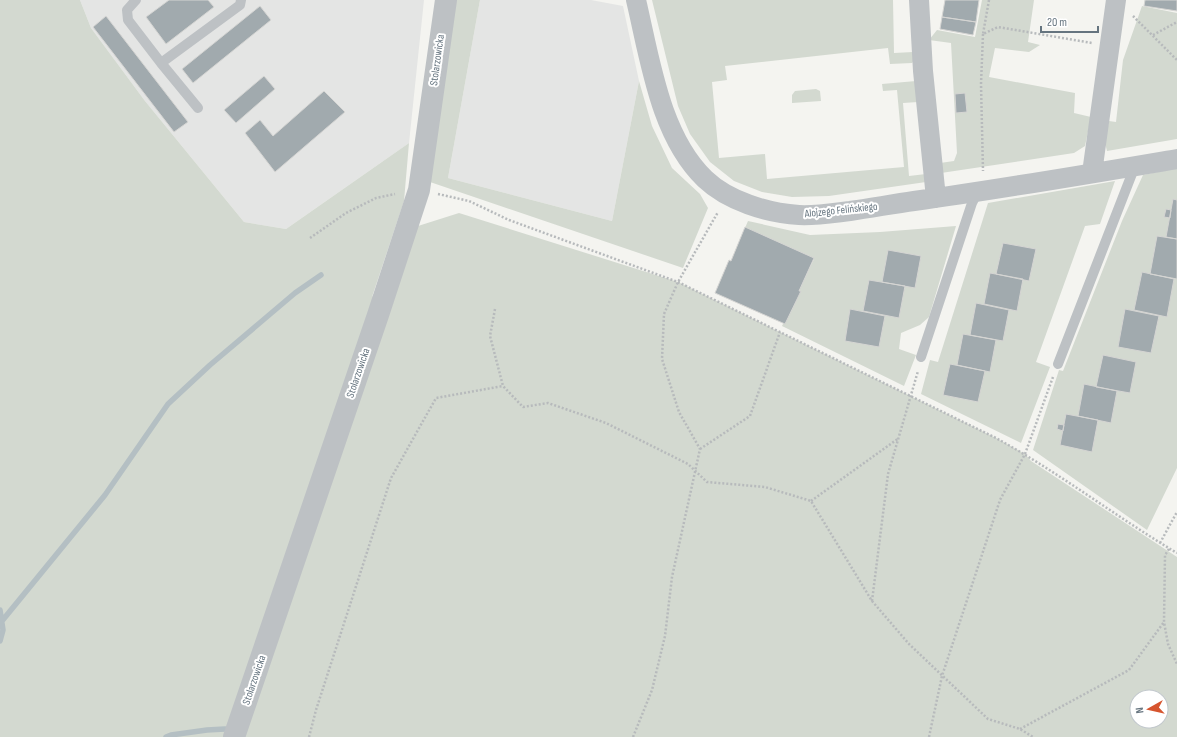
<svg xmlns="http://www.w3.org/2000/svg" width="1177" height="737" viewBox="0 0 1177 737" font-family="'Sofia Sans Condensed',sans-serif">
<style>
.built{fill:#e4e5e4}
.green{fill:#d3d9d0;fill-rule:evenodd}
.lines{fill:none;stroke-linecap:round;stroke-linejoin:round}
.stream{stroke:#b4bfc3;stroke-width:5.5}
.building{fill:#a1aaae;stroke:#d5d5d3}
.path{stroke:#b7babc;stroke-width:2.5;stroke-dasharray:2 2;stroke-linecap:butt}
.service{stroke:#bdc1c4;stroke-width:10}
.minor{stroke:#bdc1c4;stroke-width:20}
.tertiary{stroke:#bdc1c4;stroke-width:22}
.labels{text-anchor:middle;dominant-baseline:central;stroke-width:4;stroke-linejoin:round;paint-order:stroke}
.street-label{font-size:11px;fill:#65747f;stroke:#fff}
</style>
<rect width="100%" height="100%" fill="#f4f4f0"/>
<!-- built -->
<path class="built" d="M80,0H424L409,143L286,229L244,222L145,101L91,28Z
M480,0H591L623,6L639,81L612,221L448,178Z"/>
<!-- green -->
<path class="green" d="M0,0H80L91,28L145,101L244,222L286,229L409,143L404,201L372,297L418,226L459,213L678,282L996,438L1025,454L1031,461L1177,557V737H0ZM1137,697H1161V721H1137Z
M456,0H480L448,178L612,221L639,81L652,126L672,168L700,194L708,208L683,268L430,182Z
M652,0H893L894,53L913,52L914,61L912,63L890,64L888,48L725,66L727,80L712,82L719,158L765,154L767,179L904,167L897,90L883,91L882,84L916,81L918,102L903,103L909,176L926,174V182L829,196L792,197L762,192L734,181L710,162L690,134L678,106Z
M982,0H1034L1028,42L1040,45L1029,52L995,48L989,77L1075,93L1074,113L1091,117L1085,146L1074,153L941,173L940,163L954,161L957,153L951,43L929,40L937,30L975,37Z
M1142,6L1177,13V139L1107,151L1105,143L1109,121L1116,122L1123,60Z
M816,89L820,91L821,101L792,103V95L795,91Z
M1177,168V468L1147,530L1033,450L1059,370L1063,371L1122,221L1143,175Z
M1115,181L1100,224L1085,226L1036,362L1050,367L1021,443L921,394L930,360L938,362L988,203Z
M748,221L810,235L880,232L956,226L929,317L920,325L901,333L899,349L916,355L904,386L782,326L814,259L745,228Z"/>
<g class="lines">
<!-- stream -->
<path class="stream" d="M0,610L3,630L0,641
M2,621L105,495L168,404L210,365L295,293L321,275
M166,737L171,735L207,730L225,729"/>
</g>
<!-- building -->
<path class="building" d="M169,0H208L214,7L166,44L146,17Z
M945,0H979L976,22L942,17Z
M1145,0H1177V11L1144,6Z
M260,6L271,20L193,83L182,69Z
M106,16L188,122L174,132L93,27Z
M942,17L976,22L973,35L940,29Z
M264,76L275,89L236,123L224,110Z
M324,91L345,112L275,172L245,133L260,120L273,136Z
M965,93L967,112L956,113L955,94Z
M1173,199L1177,200V239L1166,237Z
M1166,209L1171,210L1170,218L1164,217Z
M745,227L814,258L799,291H801L785,324L715,293L729,260L731,261Z
M1157,236L1177,239V279L1150,274Z
M1003,243L1036,249L1029,281L996,274Z
M888,250L921,256L915,288L882,282Z
M1142,272L1174,279L1167,317L1134,310Z
M990,273L1023,279L1017,311L984,304Z
M869,280L905,286L899,318L863,311Z
M976,303L1009,310L1003,341L970,335Z
M850,309L885,316L879,347L845,341Z
M1125,309L1159,316L1151,353L1118,347Z
M963,334L996,340L990,372L957,365Z
M1103,355L1136,362L1130,393L1096,387Z
M950,364L985,371L978,402L943,395Z
M1084,384L1117,391L1111,423L1078,416Z
M1066,414L1098,420L1092,452L1060,445Z
M1058,424L1064,425L1063,431L1057,429Z"/>
<g class="lines">
<!-- path -->
<path class="path" d="M989,0L983,34L998,27L1092,43
M1133,16L1177,60
M983,34L981,84L983,171
M1153,35L1177,22
M438,194L469,201L509,220L678,282L996,438C1058,472 1115,516 1177,553
M310,238L346,213L376,198L395,194
M495,309L490,336L503,386L523,407L548,403L606,423L688,464L707,482L765,487L811,501L872,601L909,644L988,719L1020,729L1033,737
M700,449L750,416L780,332
M811,501L899,438
M1160,543L1177,512
M1169,549L1165,555L1164,622L1168,644L1177,664
M872,601L888,474L918,371
M1020,729L1129,670L1164,622
M309,737L316,710L391,478L436,398L503,386
M633,737L652,690L665,636L672,577L700,449L679,412L662,359L664,314L678,282L718,212
M929,737L942,676L1000,500L1025,454L1053,377"/>
<!-- service -->
<path class="service" d="M136,0L127,10L128,20L161,63
M198,108L161,63L240,5L241,0
M921,357L972,203L978,191
M1058,364L1135,166"/>
<!-- minor -->
<path class="minor" d="M636,0C650,59 660,136 705,179C728,201 767,213 799,215C815,216 833,213 850,211C871,208 893,204 914,201C1002,189 1089,174 1177,159
M919,0L923,71L936,198
M1092,173L1116,0"/>
<!-- tertiary -->
<path class="tertiary" d="M234,737L378,315L419,190L446,0"/>
</g>
<g class="labels">
<!-- street labels -->
<g class="street-label">
<text transform="translate(437 60) rotate(-82)">Stolarzowicka</text>
<text transform="translate(841 210) rotate(-6)">Alojzego Felińskiego</text>
<text transform="translate(358 373) rotate(-71)">Stolarzowicka</text>
<text transform="translate(254 680) rotate(-71)">Stolarzowicka</text>
</g>
</g>
<!-- north arrow -->
<g transform="translate(1149 709) rotate(262)"><circle r="19" fill="#ffffff" stroke="#c1c7cc"/>
<path d="M0-3L7 15L0 10L-7 15Z" fill="#d6542e"/>
<text y="-6" font-size="11" font-weight="bold" text-anchor="middle" fill="#65747f">N</text>
</g>
<!-- scale -->
<path d="M1041 26v6h57v-6" fill="none" stroke="#65747f" stroke-width="2"/>
<text x="1047" y="26" font-size="12" fill="#65747f" stroke="#ffffff" stroke-width="3" paint-order="stroke">20 m</text>
</svg>
